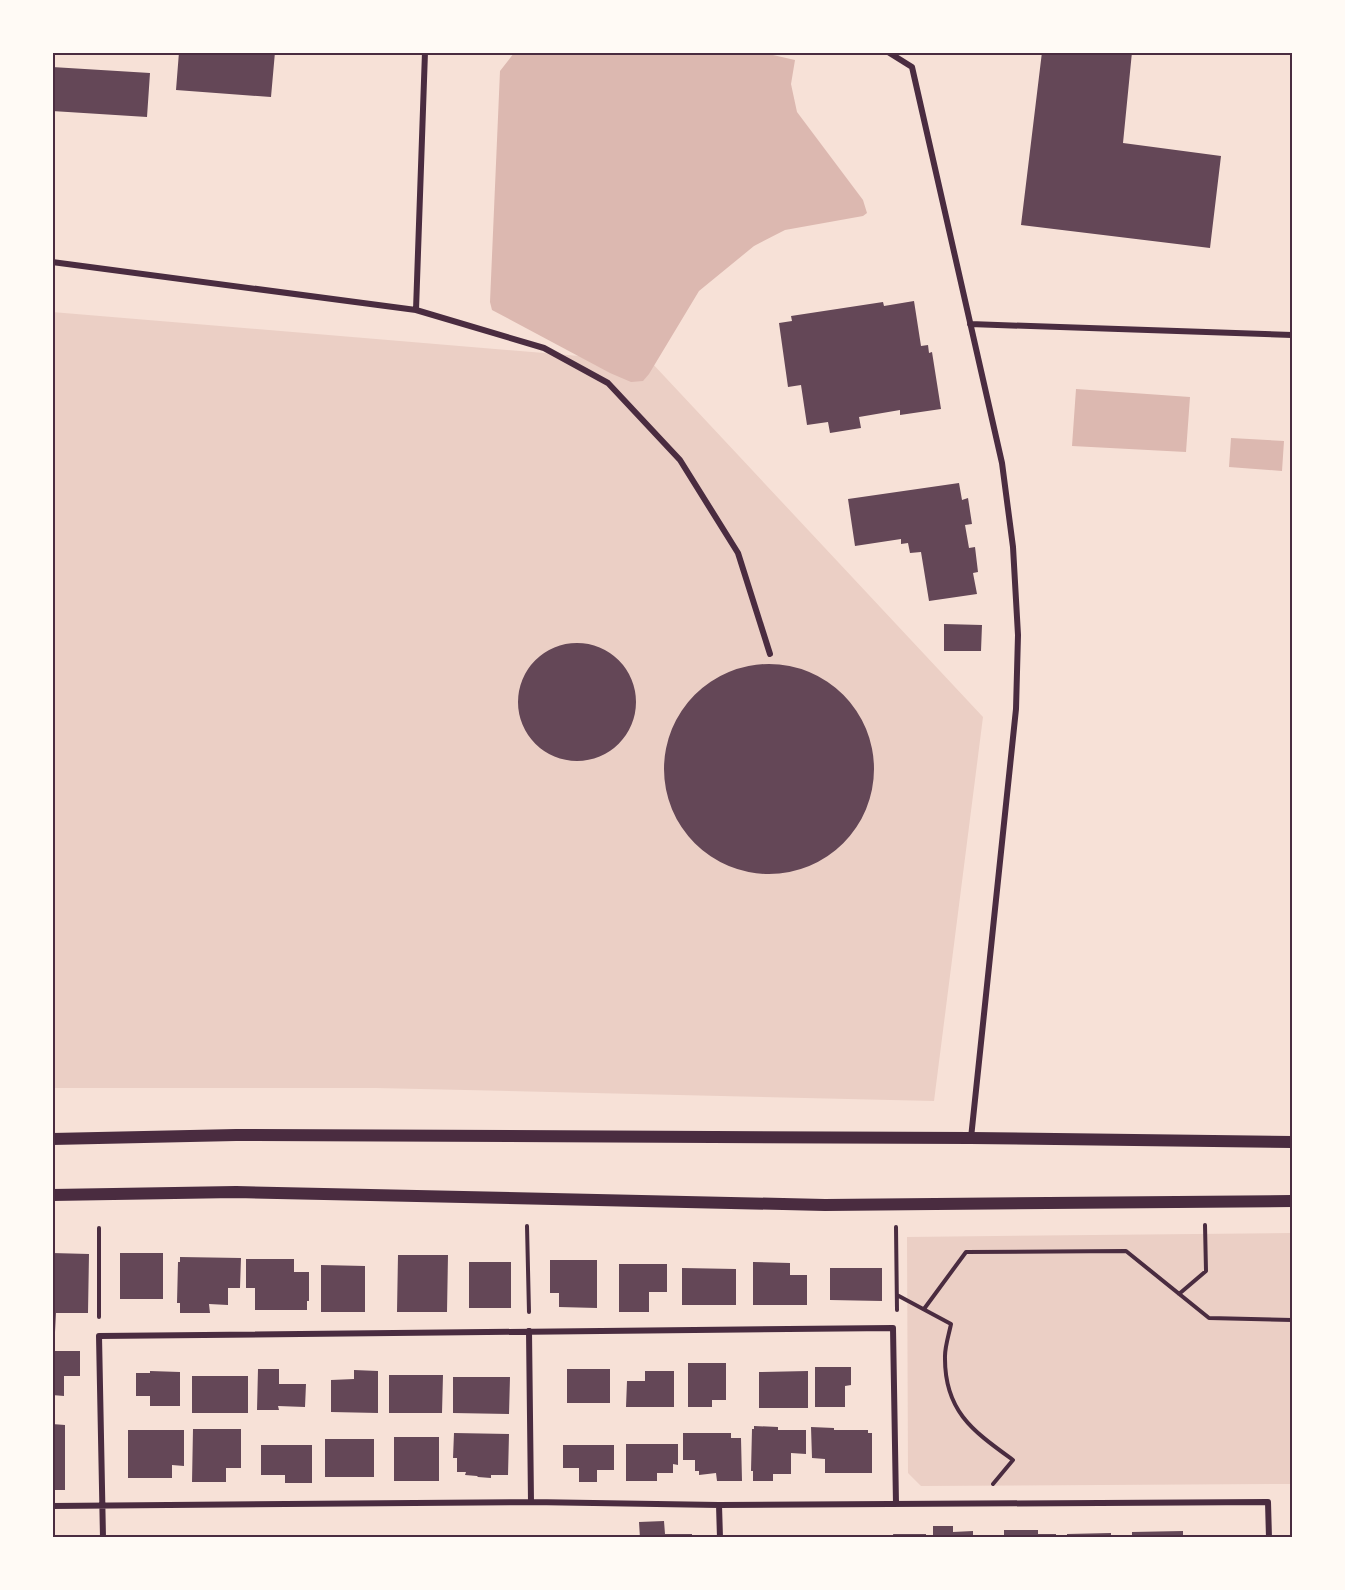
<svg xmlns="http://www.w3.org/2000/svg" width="1345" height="1590" viewBox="0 0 1345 1590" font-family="'Source Sans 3',sans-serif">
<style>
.green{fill:#ebcfc5}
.water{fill:#dcb8b0}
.building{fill:#644757}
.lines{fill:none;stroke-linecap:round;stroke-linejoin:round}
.path{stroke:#4a2c40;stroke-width:4}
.minor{stroke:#4a2c40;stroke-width:6}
.secondary{stroke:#4a2c40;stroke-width:12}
.neatline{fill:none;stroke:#4a2c40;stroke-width:2}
</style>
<rect width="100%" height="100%" fill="#f7e1d7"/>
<!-- green -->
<path class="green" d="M52,312L651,362L983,717L934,1101L376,1088H53Z
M1292,1233V1484L921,1486L908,1473L907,1237Z"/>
<!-- water -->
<path class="water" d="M760,52L795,60L791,84L797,112L863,200L867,213L863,216L785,230L754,246L699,291L649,374L643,381L631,382L610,373L492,310L490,302L500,71L514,53Z
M1076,389L1190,397L1186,452L1072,446Z
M1231,438L1284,441L1282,471L1229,467Z"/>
<!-- building -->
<path class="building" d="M179,52H275L271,97L176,90Z
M1042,52H1132L1123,143L1221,156L1210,248L1021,225Z
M52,67L150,73L147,117L52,111Z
M914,301L921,346L928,345L929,353L932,352L941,409L900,415V410L859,417L861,428L830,433L828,422L807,425L801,385L788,387L779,323L792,321L791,316L883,302L884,306Z
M959,483L962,500L968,498L972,524L965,525L969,548L975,547L978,572L973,573L977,594L929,601L921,552L910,553L908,543L901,544V539L855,546L848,499Z
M944,624L982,625L981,651H944Z
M518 702a59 59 0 1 1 118 0a59 59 0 1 1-118 0Z
M664 769a105 105 0 1 1 210 0a105 105 0 1 1-210 0Z
M52,1253L89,1254L88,1313H56L55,1332H52Z
M120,1253H163V1299H120Z
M398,1255H448L447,1312H397Z
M180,1257L241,1258L240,1288H228V1305L209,1304L210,1313H180V1303H177L178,1262H180Z
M246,1259H294V1272H309V1301H307V1310H255V1288H246Z
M550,1260H597V1308L559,1307V1293H550Z
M469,1262H511V1308H469Z
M753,1262L790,1263V1275H807V1305H753Z
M619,1264H667V1292H649V1312H619Z
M321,1265L365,1266V1312H321Z
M682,1268L736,1269V1305H682Z
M830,1268H882V1301L830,1300Z
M52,1351H80V1376H64V1396L52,1395Z
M688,1363H726V1400H712V1407H688Z
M815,1367H851V1385L845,1386V1407H815Z
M258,1369H279V1384H306L305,1407L278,1406L279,1410H257Z
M567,1369H610V1403H567Z
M354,1370L378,1371V1413L331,1412V1380L354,1379Z
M150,1371L180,1372V1406H150V1396H136V1373H150Z
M645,1371H674V1407H626L627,1381H645Z
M808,1371V1408H759V1372Z
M389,1375H443L442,1413H389Z
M192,1376H248V1413H192Z
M453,1377H510L509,1414L453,1413Z
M52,1424L65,1425V1490H52Z
M754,1426L778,1427V1430H806V1454L791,1453V1474H773V1481H753V1471H751L752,1429H754Z
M811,1427L834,1428V1430H868V1433H872V1473H825V1459L812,1458Z
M193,1429H241V1468H226V1482H192Z
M128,1430H184V1466L172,1465V1478H128Z
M454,1433L509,1434L508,1475H491V1478L478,1477L477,1476L465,1475L466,1472H457V1458H453Z
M683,1433H731V1438H741L742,1481H717L716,1473L699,1475V1471H695V1460H683Z
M394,1437H439V1481H394Z
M325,1439H374V1477H325Z
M626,1444H678V1465L673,1464V1473H657V1481H626Z
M261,1445H312V1483H285V1475H261Z
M563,1445H614V1470H597V1482H579V1468H563Z
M664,1521L665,1534H692V1538H640L639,1522Z
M933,1526H953V1532L973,1531V1538H933Z
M1004,1530H1038V1534H1056V1538H1004Z
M1183,1531V1538H1132V1532Z
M1111,1533V1538H1067V1534Z
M893,1534H926V1538H894Z"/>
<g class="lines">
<!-- path -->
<path class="path" d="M527,1226L529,1312
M896,1227L897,1310
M99,1228V1317
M1179,1294L1206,1271L1205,1225
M897,1295L951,1324C949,1334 945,1346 945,1356C944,1411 973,1431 1013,1460L993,1484
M924,1309L966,1252L1126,1251L1209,1318L1292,1320"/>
<!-- minor -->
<path class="minor" d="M888,52L912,67L1002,463L1013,547L1018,635L1016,709L971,1138
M52,262L416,310L544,348L608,383L680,460L738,553L770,654
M416,310L425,52
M970,324L1292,335
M529,1331L531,1502
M719,1505L720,1538
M52,1506L531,1502L719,1505L1268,1502L1269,1538
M103,1538L99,1336L893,1328L896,1504"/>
<!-- secondary -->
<path class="secondary" d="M52,1139L236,1135L971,1138L1292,1142
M52,1195L236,1192L825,1205L1292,1201"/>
</g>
<!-- border -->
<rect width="1345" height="1590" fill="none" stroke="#fffaf5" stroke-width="108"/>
<rect x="54" y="54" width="1237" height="1482" class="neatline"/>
</svg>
